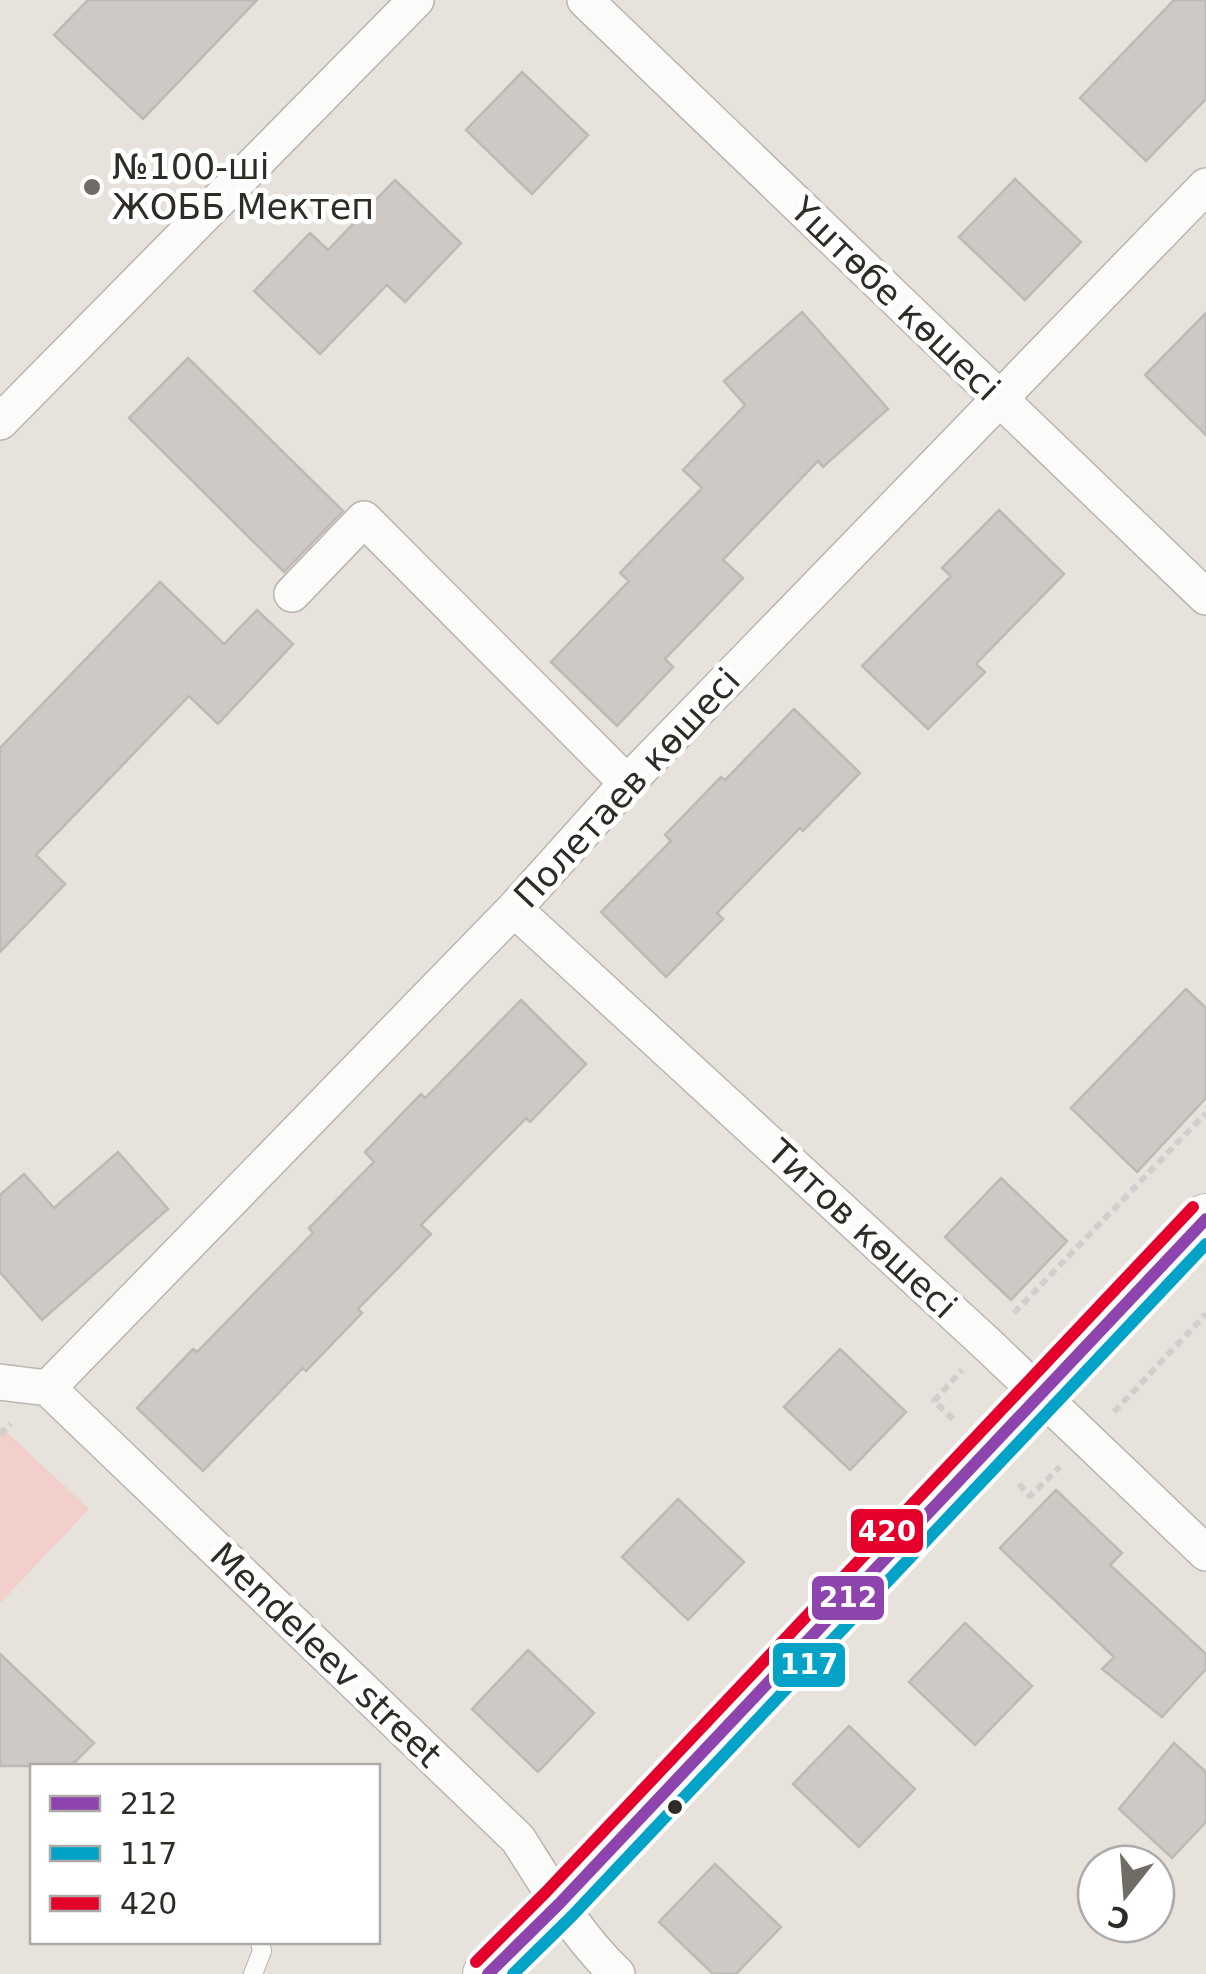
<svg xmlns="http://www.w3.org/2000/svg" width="1206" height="1974" viewBox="0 0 1206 1974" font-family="'DejaVu Sans',sans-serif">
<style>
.green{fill:#f3cfcb}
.building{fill:#cec9c5;stroke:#beb9b5;stroke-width:2.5}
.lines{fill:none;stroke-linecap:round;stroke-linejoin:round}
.service-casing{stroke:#b9b6b1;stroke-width:20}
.minor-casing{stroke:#b9b6b1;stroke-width:38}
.secondary-casing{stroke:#b9b6b1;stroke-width:52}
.path{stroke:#d1cfce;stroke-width:6;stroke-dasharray:8 5;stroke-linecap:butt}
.service{stroke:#fbfbfa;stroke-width:18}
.minor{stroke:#fbfbfa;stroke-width:35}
.secondary{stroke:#fbfbfa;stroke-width:50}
.bus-1-casing{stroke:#fff;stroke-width:20}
.bus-2-casing{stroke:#fff;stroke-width:20}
.bus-3-casing{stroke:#fff;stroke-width:20}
.bus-1{stroke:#8e44ad;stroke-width:12}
.bus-2{stroke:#02a3c6;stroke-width:12}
.bus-3{stroke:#e4002b;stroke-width:12}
.poi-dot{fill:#6f6c66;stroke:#fff;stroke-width:4}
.bus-dot{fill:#2f2c27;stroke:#fff;stroke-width:4}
.labels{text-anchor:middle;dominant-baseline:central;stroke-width:10;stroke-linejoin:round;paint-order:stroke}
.poi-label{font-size:35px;fill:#2f2c27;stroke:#fff;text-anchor:start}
.street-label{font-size:35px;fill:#2f2c27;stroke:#fff}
.line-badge{stroke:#fff;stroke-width:4}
.badge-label{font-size:28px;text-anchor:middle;font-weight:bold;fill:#fff}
</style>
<rect width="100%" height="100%" fill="#e7e2dc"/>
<!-- green -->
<path class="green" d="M0,1426L89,1509L0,1603Z"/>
<!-- building -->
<path class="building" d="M88,0H257L143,119L54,35Z
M1174,0H1206V99L1146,161L1080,98Z
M522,72L588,135L532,194L466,130Z
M1015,179L1081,242L1025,300L959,237Z
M395,180L461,243L405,302L387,285L320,354L254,291L310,233L328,250Z
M802,312L888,409L823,467L818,461L723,560L743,578L665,659L673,667L617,726L551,662L629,581L620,573L702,488L683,470L745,405L724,381Z
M1206,313V435L1145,375Z
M188,358L343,511L284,572L129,418Z
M999,510L1064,574L976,664L985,672L928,729L862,666L951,576L942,568Z
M160,582L224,644L257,610L293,644L218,724L189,696L36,855L65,884L0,952V748Z
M794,709L860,773L803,831L800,828L717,913L723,919L666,977L601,912L671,841L665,835L721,777L725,780Z
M1186,989L1206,1008V1098L1137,1172L1071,1108Z
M521,1000L586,1064L530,1122L526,1118L421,1225L431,1234L358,1309L362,1313L306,1371L303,1368L203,1471L137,1408L193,1349L197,1352L313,1233L309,1228L374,1162L365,1152L421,1094L425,1098Z
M118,1152L168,1209L42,1320L0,1272V1195L24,1174L54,1208Z
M1001,1178L1067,1241L1011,1300L945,1237Z
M840,1349L906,1412L850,1470L784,1407Z
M1056,1490L1122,1553L1110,1565L1206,1654V1669L1162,1717L1102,1669L1114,1657L1000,1548Z
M678,1499L744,1562L688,1620L622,1557Z
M965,1623L1032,1686L975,1745L909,1682Z
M528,1650L594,1713L538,1772L472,1709Z
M0,1654L94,1743L71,1766H0Z
M849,1726L915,1789L859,1847L793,1784Z
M1174,1743L1206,1772V1822L1172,1858L1119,1809Z
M715,1864L781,1927L736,1974H713L659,1922Z"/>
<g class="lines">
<defs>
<path id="service" d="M253,1974L262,1951L260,1942"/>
<path id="minor" d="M585,0L1206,597
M0,422L416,0
M292,594L364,519L627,783
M514,909L986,1343L1206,1553
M0,1382L48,1388L518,1839C548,1886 576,1935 617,1974
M48,1388L514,909L627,783L1206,186"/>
<path id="secondary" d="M488,1974L559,1904L1206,1219"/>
</defs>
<!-- service casing -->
<use href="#service" class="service-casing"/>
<!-- minor casing -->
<use href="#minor" class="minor-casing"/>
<!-- secondary casing -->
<use href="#secondary" class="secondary-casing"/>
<!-- path -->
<path class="path" d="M1014,1313L1206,1113
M1114,1412L1206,1314
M953,1419L934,1401L962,1370
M0,1434L11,1424
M1019,1484L1030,1496L1060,1467"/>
<!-- service -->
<use href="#service" class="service"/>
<!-- minor -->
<use href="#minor" class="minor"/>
<!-- secondary -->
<use href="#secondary" class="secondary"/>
<defs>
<path id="bus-1" d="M488,1974L559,1904L1206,1219"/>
<path id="bus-2" d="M513,1974L572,1916L1206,1244"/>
<path id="bus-3" d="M476,1962L546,1892L1193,1207"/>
</defs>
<!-- bus-1 casing -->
<use href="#bus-1" class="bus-1-casing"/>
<!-- bus-2 casing -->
<use href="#bus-2" class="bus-2-casing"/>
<!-- bus-3 casing -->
<use href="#bus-3" class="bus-3-casing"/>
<!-- bus-1 -->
<use href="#bus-1" class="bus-1"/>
<!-- bus-2 -->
<use href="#bus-2" class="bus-2"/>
<!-- bus-3 -->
<use href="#bus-3" class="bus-3"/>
</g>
<!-- markers -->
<circle class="poi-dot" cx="92" cy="187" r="10"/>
<circle class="bus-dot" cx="675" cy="1807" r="9"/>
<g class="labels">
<!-- poi labels -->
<g class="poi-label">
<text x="112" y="167">№100-ші<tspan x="112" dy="40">ЖОББ Мектеп</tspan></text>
</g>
<!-- street labels -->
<g class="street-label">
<text transform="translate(895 299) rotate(44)">Үштөбе көшесі</text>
<text transform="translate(627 788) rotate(-47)">Полетаев көшесі</text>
<text transform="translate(862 1229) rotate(43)">Титов көшесі</text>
<text transform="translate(326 1655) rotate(44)">Mendeleev street</text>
</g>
</g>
<g class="line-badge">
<rect x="849" y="1507" width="76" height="48" rx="10" fill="#e4002b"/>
<rect x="810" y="1574" width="76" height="48" rx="10" fill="#8e44ad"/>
<rect x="771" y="1641" width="76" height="48" rx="10" fill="#02a3c6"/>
</g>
<g class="badge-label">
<text x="887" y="1541">420</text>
<text x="848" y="1607">212</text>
<text x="809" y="1674">117</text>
</g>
<!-- legend -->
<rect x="30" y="1764" width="350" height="180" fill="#ffffff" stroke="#acaba9" stroke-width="2.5"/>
<rect x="50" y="1796" width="50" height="15" fill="#8e44ad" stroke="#acaba9" stroke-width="2.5"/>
<text x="120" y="1814" font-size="30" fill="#2f2c27">212</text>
<rect x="50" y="1846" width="50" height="15" fill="#02a3c6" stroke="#acaba9" stroke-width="2.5"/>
<text x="120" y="1864" font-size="30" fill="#2f2c27">117</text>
<rect x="50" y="1896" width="50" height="15" fill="#e4002b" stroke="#acaba9" stroke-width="2.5"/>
<text x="120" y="1914" font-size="30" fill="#2f2c27">420</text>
<!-- north arrow -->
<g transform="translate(1126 1894) rotate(197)"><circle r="48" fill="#ffffff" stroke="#acaba9" stroke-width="2.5"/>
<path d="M0-8L18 38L0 25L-18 38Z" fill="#6f6c66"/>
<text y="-15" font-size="28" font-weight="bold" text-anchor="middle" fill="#2f2c27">С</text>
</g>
</svg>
